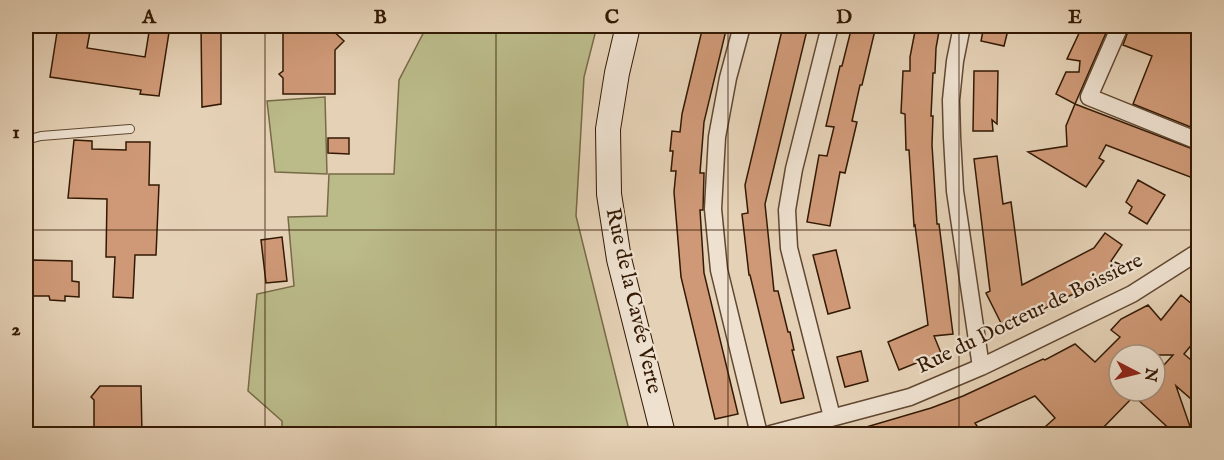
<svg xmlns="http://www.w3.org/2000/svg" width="1224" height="460" viewBox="0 0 1224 460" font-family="'IM FELL English',serif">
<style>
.green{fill:#bbba89;stroke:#776a46;stroke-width:1.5}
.building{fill:#cf9977;stroke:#331903;stroke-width:1.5;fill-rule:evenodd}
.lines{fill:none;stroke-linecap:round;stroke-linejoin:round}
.lane-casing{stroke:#604730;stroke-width:10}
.street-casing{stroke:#604730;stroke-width:19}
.secondary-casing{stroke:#331903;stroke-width:26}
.lane{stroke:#eee1d0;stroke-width:8}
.street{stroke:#eee1d0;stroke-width:16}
.secondary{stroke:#eee1d0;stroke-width:24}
.grid{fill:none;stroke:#331903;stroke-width:1.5;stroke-opacity:0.55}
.labels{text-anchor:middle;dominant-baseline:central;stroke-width:4.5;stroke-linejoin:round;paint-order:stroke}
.street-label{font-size:21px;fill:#331903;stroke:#eee1d0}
.neatline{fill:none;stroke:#331903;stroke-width:2}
.grid-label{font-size:20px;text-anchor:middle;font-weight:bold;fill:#331903}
</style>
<rect width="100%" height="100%" fill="#e5d1b6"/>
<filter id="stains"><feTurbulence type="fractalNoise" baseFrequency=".00333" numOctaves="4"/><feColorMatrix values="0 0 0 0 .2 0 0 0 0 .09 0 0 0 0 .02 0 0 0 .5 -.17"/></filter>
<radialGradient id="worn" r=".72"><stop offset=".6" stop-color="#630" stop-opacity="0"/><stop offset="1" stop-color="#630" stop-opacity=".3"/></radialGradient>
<!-- green -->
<path class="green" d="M427,26H597L584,77L576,216L630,434H282V421L248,391L257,294L294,286L288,217L327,216L329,174H394L399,80Z
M325,97L327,174L275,172L267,101Z"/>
<!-- building -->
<path class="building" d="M58,26H91L87,48L145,57L150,26H170L159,96L140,94L141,90L50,77Z
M201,26H221V104L202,107Z
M283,26H328L344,41L335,50V94H283V78L279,74L283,71Z
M703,26H727L704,122L700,173H704L703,210H700L704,273L738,414L715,419L681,277L674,192L676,171H671L673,151H670L672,131L680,132L682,114Z
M783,26H808L765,204L774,291H778L788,332H790L794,350H792L804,398L781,403L750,275H749L742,214L748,213L745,185Z
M852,26H876L862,85H860L852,121L857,122L845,173L840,172L830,226L807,222L819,155L827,156L834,127L826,126L840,66H842Z
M916,26H940L936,48L935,73H933L931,116H933L932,145L937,224H939L953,334L934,336L941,353L899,370L888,342L928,325L915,225L914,226L909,150H906L905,114L901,113L903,71H910V57Z
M984,26H1009L1004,46L981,41Z
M1076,26H1109L1075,104L1056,94L1066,72H1079L1080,61L1067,59L1081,29L1075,27Z
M1130,26H1198V130L1133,104L1152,56L1123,45Z
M974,71H998L997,124L992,120L993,131H973Z
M1075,104L1198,151V180L1106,145L1099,158L1104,161L1086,187L1028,152L1067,146L1066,126Z
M328,138H349V154L328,153Z
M74,140L92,141V149L126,150V142H150L149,185H159L156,255H135L133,298L113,297L115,257H106L107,199L68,198Z
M997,156L1003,204L1011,202L1022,285L1094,248L1105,233L1122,245L1111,261L1117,271L1089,286L1004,329L986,293L990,291L974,159Z
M1138,180L1165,195L1147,224L1129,213L1132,207L1126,202Z
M282,237L287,281L266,283L261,240Z
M836,250L850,308L828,314L813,255Z
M33,260L72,261V281L79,282V297L65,296V301L50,300L49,296H32L26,292L27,283L33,276Z
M1181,295L1198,309V337L1184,354L1198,366V405L1176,386L1193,435H1176L1134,396L1096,435H1053L1046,426L1055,418L1035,396L975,423L983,435H857L856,430L931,408L963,396L1043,359L1045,360L1075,344L1095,362L1120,337L1111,330L1121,319L1148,305L1161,320ZM1119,355H1173L1155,375V391H1119Z
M861,351L868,381L845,387L837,357Z
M100,386H141L142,435H94V400L91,397Z"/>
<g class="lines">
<defs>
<path id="lane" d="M26,140L41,136L130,129"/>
<path id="street" d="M742,26L728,78L717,137L713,209L719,270L759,434
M830,26L794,169L787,210L789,248L832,417
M962,26L955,61L951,100L952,137L955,191L981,367
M1120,26L1089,97L1198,141
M771,434L910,397L981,367L1132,294L1198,252"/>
<path id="secondary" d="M628,26L617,73L608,129L609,194L619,259L663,434"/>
</defs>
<!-- lane casing -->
<use href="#lane" class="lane-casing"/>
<!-- street casing -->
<use href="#street" class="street-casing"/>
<!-- secondary casing -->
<use href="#secondary" class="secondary-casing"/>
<!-- lane -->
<use href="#lane" class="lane"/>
<!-- street -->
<use href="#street" class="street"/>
<!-- secondary -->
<use href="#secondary" class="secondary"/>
</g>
<!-- grid -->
<path class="grid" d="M265,26V434M496,26V434M728,26V434M959,26V434M26,230H1198"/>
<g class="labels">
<!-- street labels -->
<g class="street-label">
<text transform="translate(633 301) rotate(77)">Rue de la Cavée Verte</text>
<text transform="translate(1030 314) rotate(-26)">Rue du Docteur de Boissière</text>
</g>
</g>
<!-- margin -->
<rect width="1224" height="460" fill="none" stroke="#e5d1b6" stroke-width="66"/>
<!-- north arrow -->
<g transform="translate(1137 373) rotate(97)"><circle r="28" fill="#eee1d0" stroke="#a3917e" stroke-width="1.5"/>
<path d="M0-4.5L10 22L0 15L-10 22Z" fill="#8f2418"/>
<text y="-9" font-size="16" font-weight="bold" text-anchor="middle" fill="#331903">N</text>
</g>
<rect x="33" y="33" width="1158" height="394" class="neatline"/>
<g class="grid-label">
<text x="149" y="23">A</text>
<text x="380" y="23">B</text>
<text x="612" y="23">C</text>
<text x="844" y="23">D</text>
<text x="1075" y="23">E</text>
<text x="16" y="138">1</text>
<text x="16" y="335">2</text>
</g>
<rect width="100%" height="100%" filter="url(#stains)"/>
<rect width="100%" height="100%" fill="url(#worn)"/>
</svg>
